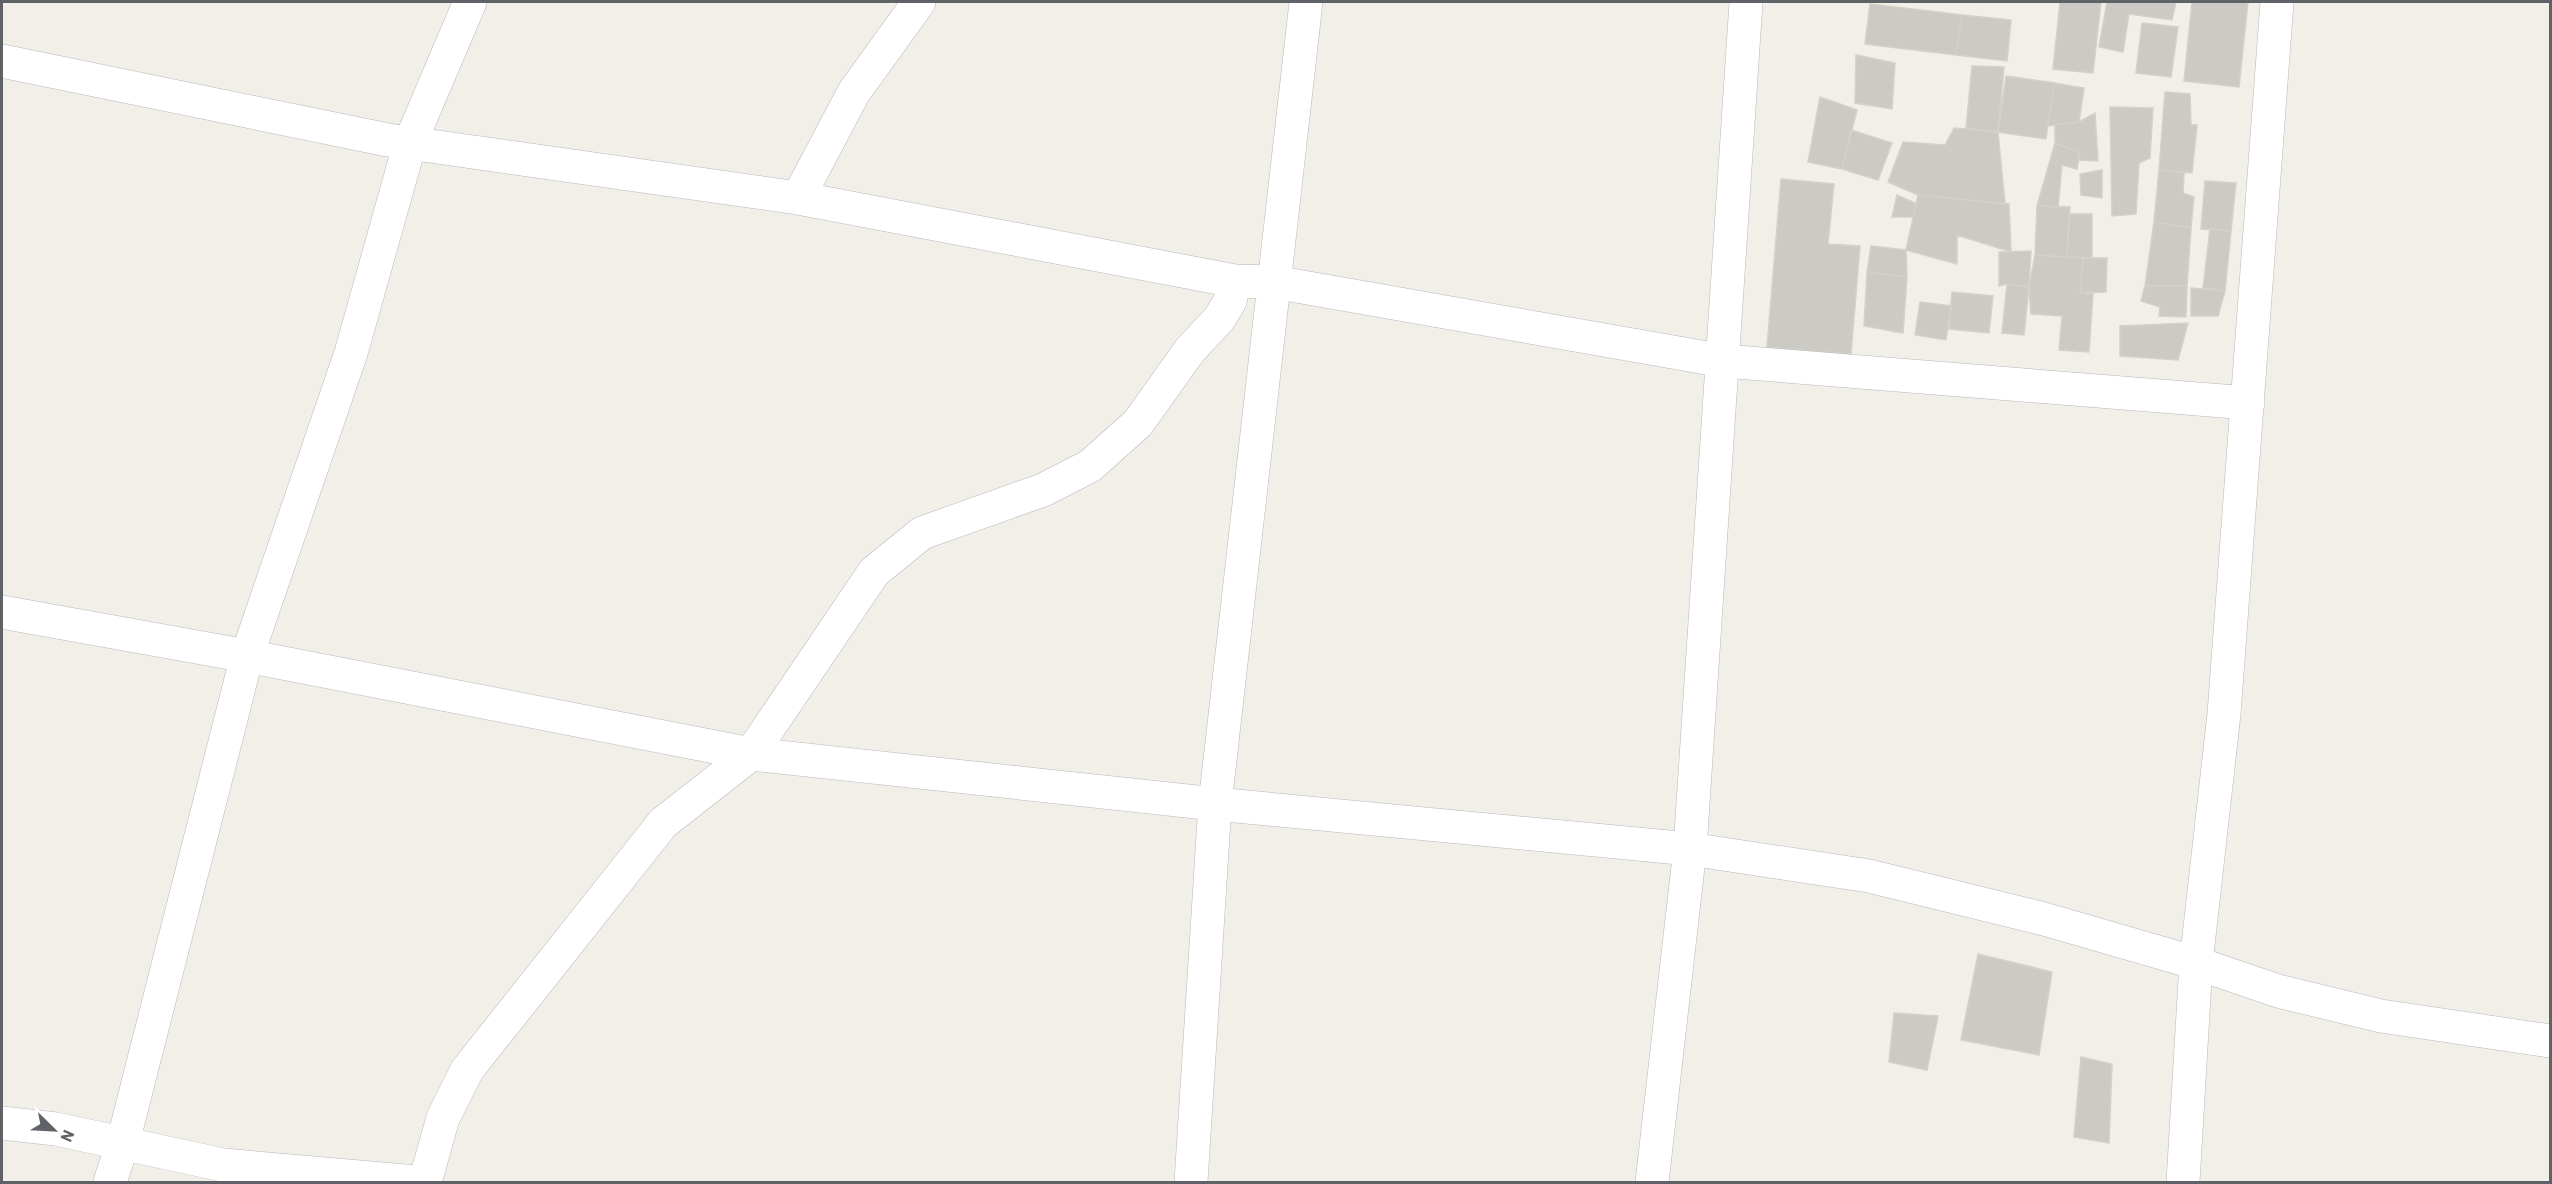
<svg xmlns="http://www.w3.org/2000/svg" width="2552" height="1184" viewBox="0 0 2552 1184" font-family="Barlow,sans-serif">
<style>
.building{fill:#cccac5;stroke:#d6d1c6;stroke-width:1.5}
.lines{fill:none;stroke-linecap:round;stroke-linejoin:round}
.minor-casing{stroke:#b5b8bc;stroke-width:34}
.minor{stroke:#fff;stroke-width:33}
</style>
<rect width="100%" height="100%" fill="#f1efe8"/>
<!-- building -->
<path class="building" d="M2060,2H2101L2093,73L2053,69Z
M2107,2H2176L2172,20L2129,14L2123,52L2099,47Z
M2192,2H2248L2239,87L2184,81Z
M1870,4L1962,15L1956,55L1865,44Z
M1962,15L2011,20L2007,61L1956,55Z
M2142,23L2178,27L2171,77L2136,73Z
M1856,55L1895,63L1892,109L1855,103Z
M1972,66L2004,67L1998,132L1966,128Z
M2006,76L2054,83L2046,139L1998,132Z
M2054,83L2084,88L2079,122L2048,126Z
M2165,92L2190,94L2191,125H2197L2192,173L2159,170Z
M1820,97L1857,110L1842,169L1808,162Z
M2110,107L2153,108L2150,158L2139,163L2136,214L2112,216Z
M2095,113L2098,161L2078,160L2080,153L2055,143V125L2079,122Z
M1954,128L1998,132L2005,204L1918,195L1888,182L1903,142L1945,145Z
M1851,130L1892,143L1878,180L1842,169Z
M2055,143L2080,153L2077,169L2062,165L2058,207L2037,206Z
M2102,170V198L2081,195L2080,174Z
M2159,170L2184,173L2183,193L2194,197L2191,228L2154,222Z
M1781,179L1834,184L1828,244L1860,246L1851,354L1767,347Z
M2205,181L2236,183L2231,231L2201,229Z
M1897,195L1915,203L1913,217H1892Z
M1918,195L2009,204L2011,252L1957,235V264L1906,250Z
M2037,206L2070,207L2067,257L2035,255Z
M2069,214H2092V258L2067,257Z
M2154,222L2191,228L2187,286H2145Z
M2210,229L2231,231L2225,291L2203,288Z
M1871,246L1906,250L1907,277L1867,272Z
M2031,251L2029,287L2007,284L1999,286V252Z
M2035,255L2083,258L2080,293L2093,294L2089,352L2059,350L2062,316L2031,314L2029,287Z
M2083,258H2107L2106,292L2080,293Z
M1867,272L1907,277L1903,333L1864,326Z
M2007,284L2029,287L2024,335L2002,333Z
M2145,286H2187L2186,317L2159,316L2160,307L2141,301Z
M2191,288L2225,291L2218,316H2191Z
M1952,292L1993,296L1989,333L1949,329Z
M1920,302L1951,306L1946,340L1915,335Z
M2188,323L2178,360L2120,356V326Z
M1978,954L2052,972L2039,1055L1961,1040Z
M1894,1013L1938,1016L1927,1070L1889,1062Z
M2081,1057L2112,1064L2109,1143L2074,1137Z"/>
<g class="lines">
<defs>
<path id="minor" d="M2,61L388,140L798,198L1235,281L1274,282L1724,361L2248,403
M798,198L854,92L919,2
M2,612L247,656L751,754L1215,804L1690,849L1869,876L2044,919L2196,963L2278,991L2381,1016L2550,1041
M2,1123L56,1129L223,1165L417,1182
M110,1182L123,1142L247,656L351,353L410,143L470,2
M425,1182L443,1118L467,1070L663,823L751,754L874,572L922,533L1043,490L1090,466L1138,423L1190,350L1219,319L1230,301L1235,281
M1191,1182L1215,804L1306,2
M1652,1182L1690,849L1746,2
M2183,1182L2196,963L2224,714L2277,2"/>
</defs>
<!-- minor casing -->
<use href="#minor" class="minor-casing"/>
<!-- minor -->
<use href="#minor" class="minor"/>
</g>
<!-- border -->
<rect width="2552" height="1184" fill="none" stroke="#5f6368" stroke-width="6"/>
<!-- north arrow -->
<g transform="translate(54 1130) rotate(114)" stroke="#ffffff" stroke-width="4.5" paint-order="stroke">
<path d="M0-4.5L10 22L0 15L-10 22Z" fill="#5f6368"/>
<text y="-9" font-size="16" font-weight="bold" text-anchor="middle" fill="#5f6368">N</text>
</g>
</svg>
